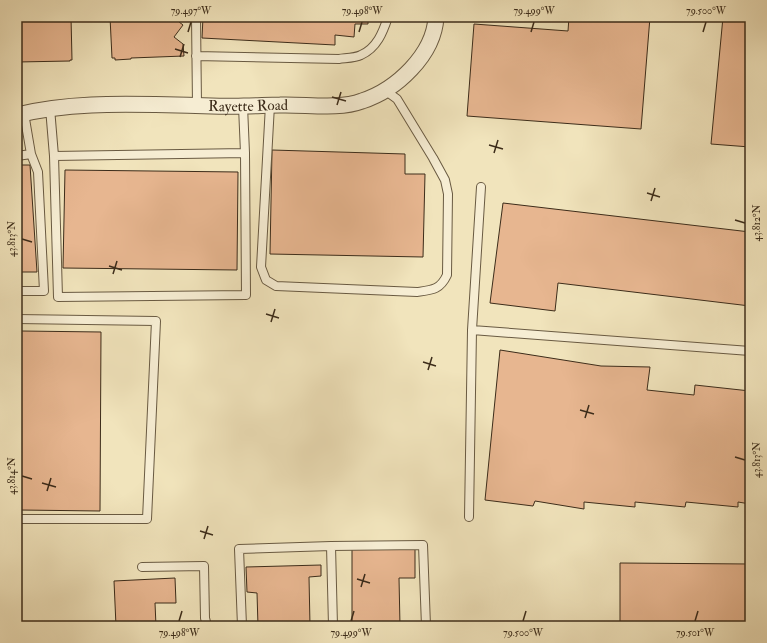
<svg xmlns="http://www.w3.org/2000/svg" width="767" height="643" viewBox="0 0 767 643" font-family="'IM FELL Double Pica',serif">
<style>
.building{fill:#e7b690;stroke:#3c2c1a}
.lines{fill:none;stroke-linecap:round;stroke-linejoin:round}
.service-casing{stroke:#695a42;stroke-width:10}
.minor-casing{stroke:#695a42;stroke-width:17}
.service{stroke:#f6edd3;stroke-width:8}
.minor{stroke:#f6edd3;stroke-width:15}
.ticks{fill:none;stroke:#3c2c1a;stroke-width:1.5}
.labels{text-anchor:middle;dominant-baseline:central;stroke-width:3.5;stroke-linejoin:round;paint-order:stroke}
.street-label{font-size:15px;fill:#3c2c1a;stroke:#f6edd3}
.neatline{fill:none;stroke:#3c2c1a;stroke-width:1.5}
.ticks-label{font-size:10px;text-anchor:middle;fill:#3c2c1a}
</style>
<rect width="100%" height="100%" fill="#f1e4bc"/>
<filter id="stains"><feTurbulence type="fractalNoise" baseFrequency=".005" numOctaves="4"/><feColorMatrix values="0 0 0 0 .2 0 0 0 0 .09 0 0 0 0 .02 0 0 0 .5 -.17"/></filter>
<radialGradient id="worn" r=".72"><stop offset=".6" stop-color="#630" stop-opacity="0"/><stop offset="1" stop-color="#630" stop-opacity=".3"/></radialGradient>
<!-- building -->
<path class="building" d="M17,17H71L72,60H70V61L17,62V45L20,43L17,39V26L20,24L17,21Z
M110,17H175L174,18L183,25L174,37L183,44L184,56L131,58V59L115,60V58H112Z
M203,17H368V24H355L354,37L335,35V45L202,38Z
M569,17H650L641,129L467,116L474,24L568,31Z
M723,17H750V147L711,144Z
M272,150L405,154V174H425L423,257L270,254Z
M17,165H30L37,272H17Z
M65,170L238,172L237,270L63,268Z
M503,203L750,232V306L558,283L555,311L490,303Z
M21,331L101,332L100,511L20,510Z
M500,350L601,366L650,367L647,390L694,395L695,385L750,391V504L738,502V507L686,502L685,507L635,502V507L584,502V509L535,501L533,506L485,500Z
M352,549H415V578H399L400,626H352Z
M620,563L750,564V626H620Z
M321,565V576L309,577L310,626H258L257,593L247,592L246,567Z
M175,578L176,603H155L156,626H116L114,581Z"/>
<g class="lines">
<defs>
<path id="service" d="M196,17L197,105
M196,56L339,59C346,58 355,58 361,55C377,48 383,32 388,17
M270,105L261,267L266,280L276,286L417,292C432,290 440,290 447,275L448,194L445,180L433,158L397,99L386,91
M50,108L54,156L245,153L243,106
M17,156L31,154L24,113
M54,156L58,297L246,295L245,153
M17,291H44L38,172L31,154
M17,319L156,321L147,519H17
M472,330L481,187
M469,517L472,330L750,351
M331,546L333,626
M142,567L204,566L205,618L207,626
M242,626L239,549L331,546L423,545L426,626"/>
<g id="minor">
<path id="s1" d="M17,115C70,102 123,104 177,105C199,105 222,107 244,106C256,106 268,105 280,105C306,104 338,110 362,101C396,90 434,55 436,17"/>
</g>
</defs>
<!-- service casing -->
<use href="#service" class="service-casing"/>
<!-- minor casing -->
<use href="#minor" class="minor-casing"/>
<!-- service -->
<use href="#service" class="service"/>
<!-- minor -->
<use href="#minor" class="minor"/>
</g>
<!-- ticks -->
<path class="ticks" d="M188,32L191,22M359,32L362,22M531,32L534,22M703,32L706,22M175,49L188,53M180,57L184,44M332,97L346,101M337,105L341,92M489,145L503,149M494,153L498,140M647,193L660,197M651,201L655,188M735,220L745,223M22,239L32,242M109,266L122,270M113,274L117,261M266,314L279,318M271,322L275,309M423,362L436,366M428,370L432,357M580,410L594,414M585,418L589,405M735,457L745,460M22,476L32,479M42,483L56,487M47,491L51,478M200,531L213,535M204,539L208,526M357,579L370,583M361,587L365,574M179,621L182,611M351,621L354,611M523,621L526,611M695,621L698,611"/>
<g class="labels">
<!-- street labels -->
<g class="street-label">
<text stroke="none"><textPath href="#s1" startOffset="232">Rayette Road</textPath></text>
</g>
</g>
<!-- margin -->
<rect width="767" height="643" fill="none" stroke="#f1e4bc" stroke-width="44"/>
<rect x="22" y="22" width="723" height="599" class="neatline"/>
<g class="ticks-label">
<text x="191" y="14">79.497°W</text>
<text x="362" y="14">79.498°W</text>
<text x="534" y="14">79.499°W</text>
<text x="706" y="14">79.500°W</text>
<text transform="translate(756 223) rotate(-90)" y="4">43.812°N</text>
<text transform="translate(11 239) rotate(-90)" y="4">43.813°N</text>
<text transform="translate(756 460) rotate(-90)" y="4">43.813°N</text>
<text transform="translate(11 476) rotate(-90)" y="4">43.814°N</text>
<text x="179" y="636">79.498°W</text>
<text x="351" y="636">79.499°W</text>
<text x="523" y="636">79.500°W</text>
<text x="695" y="636">79.501°W</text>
</g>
<rect width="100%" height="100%" filter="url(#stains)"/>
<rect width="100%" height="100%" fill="url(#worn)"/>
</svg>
